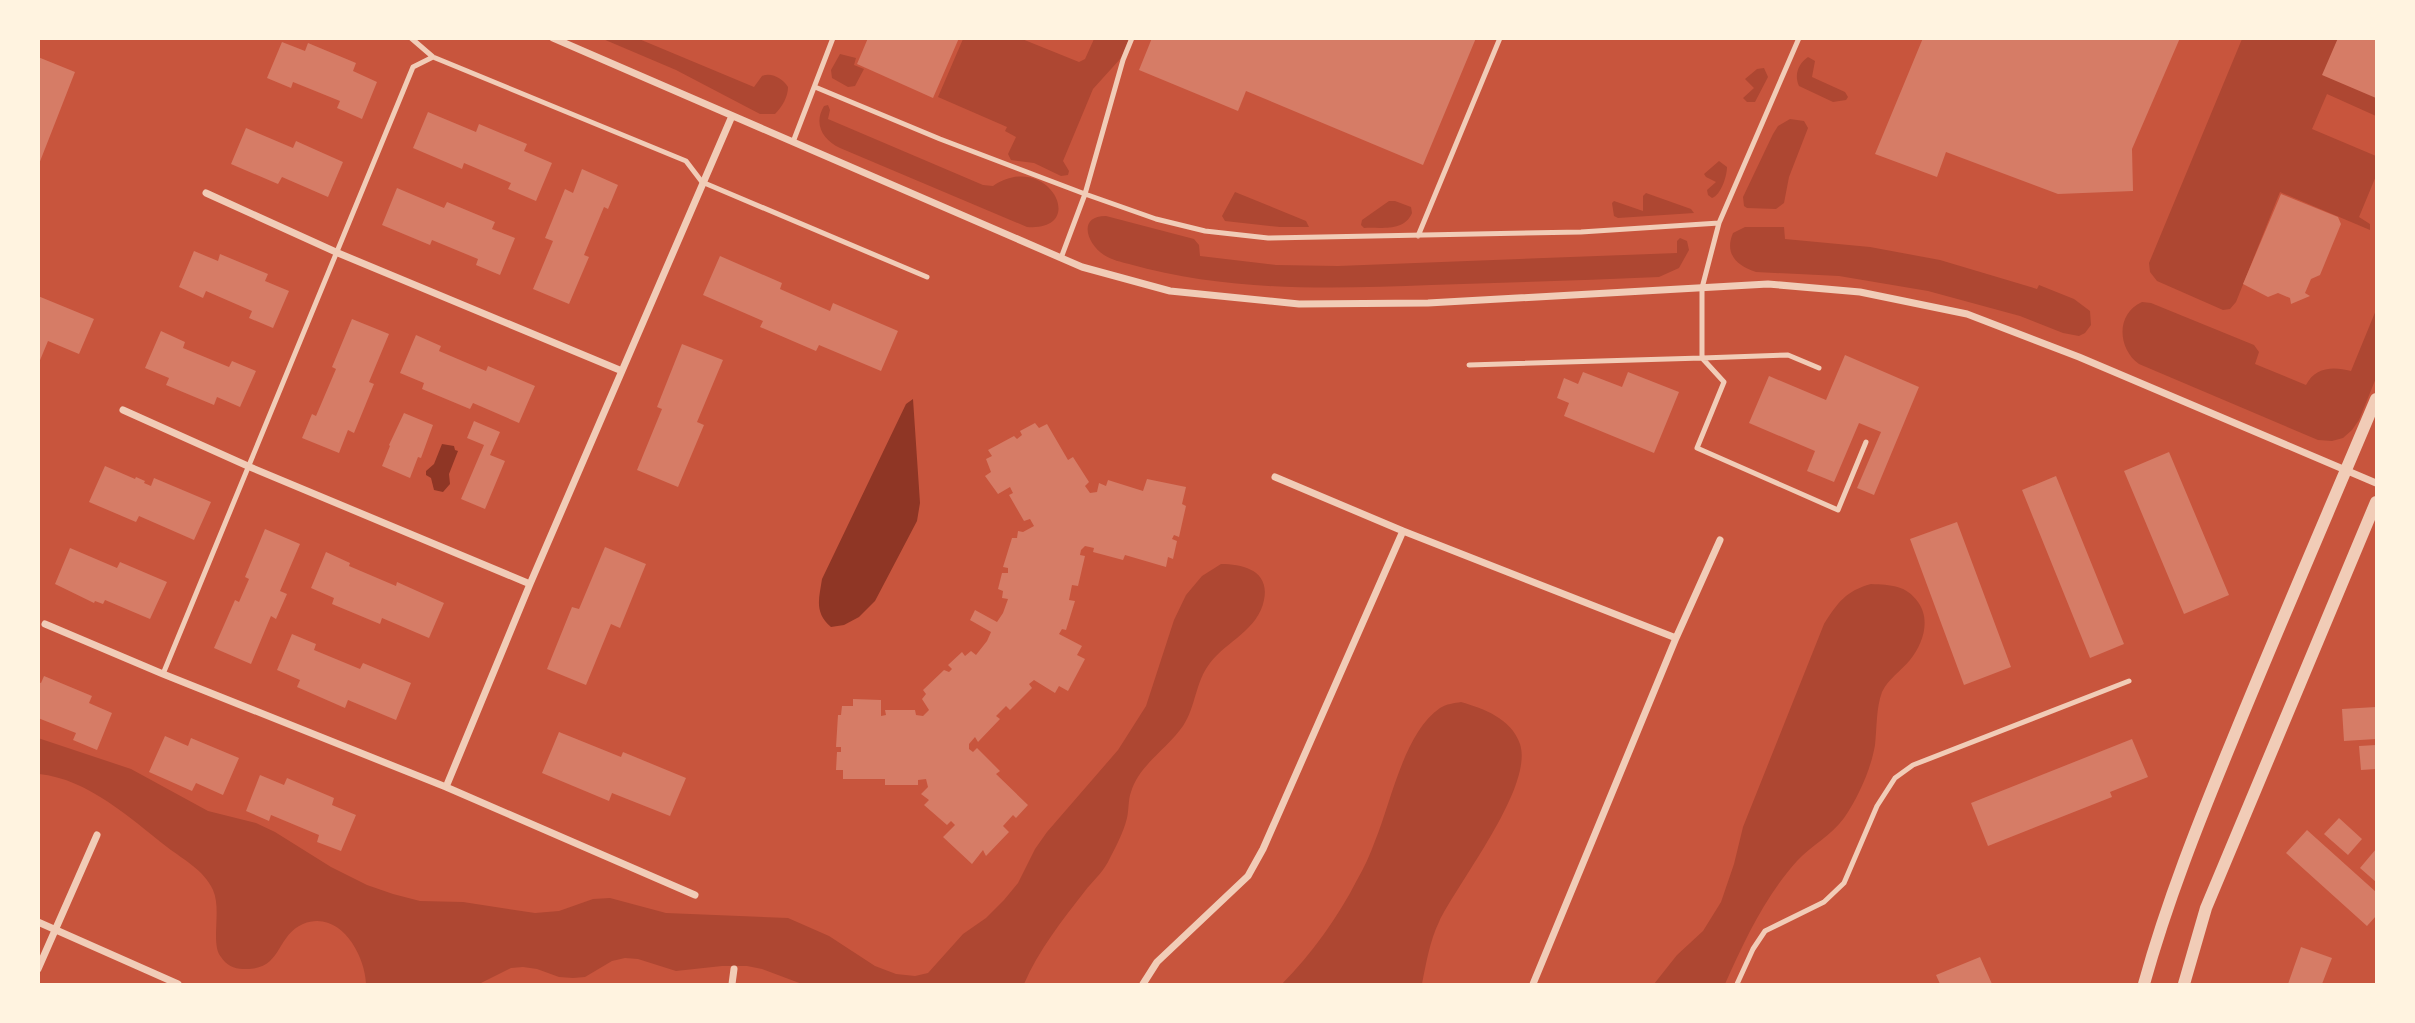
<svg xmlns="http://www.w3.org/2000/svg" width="2415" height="1023" viewBox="0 0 2415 1023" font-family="'Exo 2',sans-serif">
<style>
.green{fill:#ae4732}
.water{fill:#8f3625}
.building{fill:#d67c66}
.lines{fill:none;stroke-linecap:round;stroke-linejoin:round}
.service{stroke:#f1ccb7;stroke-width:5}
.minor{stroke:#f1ccb7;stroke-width:7}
.tertiary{stroke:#f1ccb7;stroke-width:12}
</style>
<rect width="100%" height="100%" fill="#c8553d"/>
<!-- green -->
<path class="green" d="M603,39H639L754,87L762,76C772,72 783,79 788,87C788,97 782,107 775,114H760L676,70Z
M963,39H1022L1079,62L1085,59L1094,39H1129L1121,58L1093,89L1063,161L1069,171L1068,175L1061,176L1034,163L1011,160L1008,154L1016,137L1005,131L1007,127L938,97Z
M2242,39H2376V116L2327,94L2312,129L2376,156V176L2359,217L2370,224V230L2280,192L2236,302L2230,309L2223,310L2157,281L2150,272L2149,263Z
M840,54L856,58L854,65L864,69L855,86L848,87L832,78L831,70Z
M1808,57L1815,61L1812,77L1845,92L1848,97L1846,100L1833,102L1799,86C1794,75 1798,64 1808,57Z
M1764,68L1768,77L1755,102H1747L1743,98L1754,88L1745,79L1757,69Z
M828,105L830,110L828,119L983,185L993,186C1048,149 1090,232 1027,227L840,148C823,140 813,124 824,106Z
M1790,119L1804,121L1808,128L1789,177L1784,203L1776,209L1747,208L1744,206L1743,197L1773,134L1778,126Z
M1719,161L1727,167C1727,176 1721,195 1712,198L1708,195L1707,190L1716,182L1706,177L1704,174Z
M1235,192L1306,221L1309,227H1280L1225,221L1222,216Z
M1646,193L1691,209L1694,213L1618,218L1614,216L1612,203L1614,201L1643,211V196Z
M1389,201H1395L1411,207L1412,213C1404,232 1382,227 1364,228L1361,225L1362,220Z
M1106,216L1194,239L1199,245L1200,256L1276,265L1338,266L1677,253V241L1680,238L1687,241L1689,250L1679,268L1659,277C1583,280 1507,283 1431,285C1329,289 1229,292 1129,264C1121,262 1112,260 1104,255C1087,244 1077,216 1106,216Z
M1745,227H1784L1785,239L1870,247L1940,260L2037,289L2039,285L2074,299L2090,311L2091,325L2085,333L2079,336L2063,333L2020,316L1928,291L1839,276L1756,272C1737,266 1724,254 1733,233Z
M2142,302L2151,303L2254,345L2259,352L2255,364L2306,385C2315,367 2333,366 2351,371L2376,310V378L2359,420L2352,430L2343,438L2332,441L2318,440L2139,364C2118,349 2115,314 2142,302Z
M1221,564C1244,564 1270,571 1264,600C1258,630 1227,641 1210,663C1195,682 1196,707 1183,726C1167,749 1139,765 1131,792C1128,800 1129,810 1127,818C1123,834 1115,848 1108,862C1102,873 1092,882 1085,891C1063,919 1038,951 1024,984H802L762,969L747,966H722L676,971L638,959L625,958L612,961L585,977L573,978L559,977L537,969L523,967L511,968L479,984H366C365,955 340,909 303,924C275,936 283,971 243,969C234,969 226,965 221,957C210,944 222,910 213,890C204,870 184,860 167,847C130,818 88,779 39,774L38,738L131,769L208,811L256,823L275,832L331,867L367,885L393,894L420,901L463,902L535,913L559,911L593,899L610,898L666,913L788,918L829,936L875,966L896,974L915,976L928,973L963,934L986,918L1004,900L1018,883L1035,849L1047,832L1118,750L1146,706L1174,620L1186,595L1202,576Z
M1871,584C1891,585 1906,585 1918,602C1931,620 1923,644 1910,660C1900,672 1889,678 1882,692C1876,708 1877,728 1875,745C1871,769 1858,798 1844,818C1831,836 1812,845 1797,861C1764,898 1745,940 1725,984H1654L1677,955L1703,931L1721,902L1734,864L1743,827L1824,624C1838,602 1846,591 1871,584Z
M1461,702C1484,709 1511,718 1520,744C1534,787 1458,882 1439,922C1430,940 1426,964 1422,984H1282C1312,953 1337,919 1357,880C1364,868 1370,855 1375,841C1391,803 1404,732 1440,708C1446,704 1455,703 1461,702Z"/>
<!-- water -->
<path class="water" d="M913,399L920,503L917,521L875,601L859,617L844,625L831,627C814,612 819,599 822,579L906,404Z
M442,444L454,446L455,450L458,451L449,474L450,484L443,492L434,490L431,478L426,475V471L434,464Z"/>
<!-- building -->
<path class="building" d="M868,38H959L933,98L857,64Z
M1152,38H1476L1423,165L1246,91L1238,111L1139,70Z
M1923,38H2180L2132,149L2133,191L2058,194L1946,152L1937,177L1875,154Z
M2338,38H2376V98L2322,75Z
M282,42L305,51L308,43L356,63L353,71L377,82L362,119L337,108L340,101L293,82L291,88L267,78Z
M38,57L75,72L39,164H38Z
M428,112L476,132L479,124L527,144L524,151L552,163L536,201L508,189L511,183L464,163L462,169L413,148Z
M246,128L293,148L296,141L343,162L328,197L282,177L278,184L231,164Z
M582,169L618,185L608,209L604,207L584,255L589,257L569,304L533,289L553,241L545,238L565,189L573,193Z
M397,188L444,208L447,202L495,222L492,229L515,238L500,275L476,265L478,259L432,240L430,245L382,225Z
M2281,194L2338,217L2341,224L2320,275L2311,279L2305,293L2310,296L2291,304L2290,298L2278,293L2268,297L2243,284Z
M194,251L218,261L220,254L268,274L265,281L289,291L273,328L249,318L252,311L206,291L203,298L179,287Z
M720,256L782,283L780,289L830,311L833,303L898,331L881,371L819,345L816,351L760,327L763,321L703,295Z
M38,296L94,319L79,354L48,341L38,365Z
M352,319L389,334L369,382L374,384L354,433L348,430L339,453L302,438L312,414L316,416L336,369L332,367Z
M161,331L185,342L183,348L229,367L232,361L256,371L240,407L217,397L214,405L166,385L169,378L145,368Z
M416,335L441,346L439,351L486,371L488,366L535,386L519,423L473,403L470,409L422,389L424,383L400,373Z
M682,344L723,360L697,422L704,425L678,487L637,470L662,409L657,407Z
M1845,355L1919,387L1874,495L1857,488L1881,432L1859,423L1834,482L1807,471L1815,451L1749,423L1769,376L1826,400Z
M1583,372L1622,387L1628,372L1679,392L1654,453L1564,416L1569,403L1557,398L1564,378L1578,384Z
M404,413L433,425L421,458L418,457L410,478L382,466L390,446L389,445Z
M474,421L500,432L490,455L505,461L485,509L461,499L484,445L467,438Z
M1035,423L1039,428L1047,424L1068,460L1073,457L1089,482L1085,486L1090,493L1097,492L1099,483L1106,486L1108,480L1143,491L1147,479L1186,487L1182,504L1186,506L1179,537L1174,535L1172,539L1177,541L1173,559L1168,557L1166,567L1125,555L1123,560L1093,552L1094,548L1085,546L1081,550L1080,555L1085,556L1078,586L1072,585L1069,600L1075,601L1066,630L1062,629L1059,634L1082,646L1077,655L1085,659L1068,691L1059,686L1055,693L1034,680L1029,684L1032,688L1010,710L1006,706L996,716L1000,719L978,742L975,737L969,744V749L973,752L977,748L1000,771L996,774L1028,805L1016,818L1013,815L1003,826L1009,832L986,856L983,850L972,864L943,837L955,825L951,821L947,825L924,805L929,800L921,794L928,787L926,779L918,780V785H885V779H843V770H836L837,752H841V747H836L838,715H841L842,706H853V699L881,700V716L886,715L885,710H915L916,715L923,716L929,710L922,699L926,694L923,690L944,670L949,672L952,669L948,665L962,652L965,656L971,651L976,655L987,641L991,632L970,620L975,610L997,622L1003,613L1008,599L1002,598L1003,591L998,589L1002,573H1008V568L1003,567L1012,538H1017L1018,531L1023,532L1034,526L1030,519L1024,521L1009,495L1013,493L1010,487L998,494L985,476L991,472L986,459L992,456L988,450L1014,436L1017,439L1022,435L1020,431Z
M2169,452L2229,595L2184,614L2124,471Z
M105,466L135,479L136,477L145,481L144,483L151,486L154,478L211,502L194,540L139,516L136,522L89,502Z
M2056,476L2124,644L2090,658L2022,490Z
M1957,522L2011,667L1964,685L1910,539Z
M265,529L300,544L280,591L287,594L276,619L271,616L251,664L214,648L235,600L239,602L249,579L245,577Z
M605,547L646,564L620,628L611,624L586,685L547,669L572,607L579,609Z
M70,548L117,568L120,562L167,582L150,619L105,600L103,604L95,601L94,603L55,584Z
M326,552L350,563L349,566L396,586L397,582L444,603L429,638L382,618L380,624L332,604L334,598L311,588Z
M292,634L316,644L314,650L360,669L363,663L411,683L396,720L348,700L345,708L297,687L300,680L277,670Z
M44,676L92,696L89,703L112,713L97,750L73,740L76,733L38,718V682L41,683Z
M2376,707V739L2344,741L2342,709Z
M559,732L621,757L623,752L686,778L670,816L612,793L609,801L542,773Z
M165,736L188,746L191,738L239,758L223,795L196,783L192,791L149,772Z
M2132,739L2148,777L2110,792L2112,797L1988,846L1971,803Z
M2376,745V769L2361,770L2359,746Z
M260,775L284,785L287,778L334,798L332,805L356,815L341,851L317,842L319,835L271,815L269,821L246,811Z
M2339,818L2362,839L2348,855L2324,834Z
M2307,830L2376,892V916L2367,926L2286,853Z
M2376,849V882L2360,868Z
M2301,947L2332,958L2322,984H2288Z
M1980,957L1992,984H1940L1936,975Z"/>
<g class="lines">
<!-- service -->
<path class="service" d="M411,38L433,57L686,161L702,182L927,277
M1132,38L1123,60L1085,194L1156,219L1205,231L1268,238L1581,232L1719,223L1702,288V358L1469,365
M815,87L940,139L1085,194L1061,258
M793,142L833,38
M1719,223L1799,38
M1418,236L1500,38
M1702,358L1724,382L1697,448L1838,510L1866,442
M1702,358L1788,355L1819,368
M163,674L413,67L433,57
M1737,984L1753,949L1765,931L1824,902L1844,883L1877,806L1895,778L1913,765L2129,681"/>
<!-- minor -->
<path class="minor" d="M553,38L1082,267L1170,291L1299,304L1428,303L1768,284L1860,292L1967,314L2079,357L2376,483
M206,193L338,253L622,371
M123,410L250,467L530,584
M1275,477L1403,531L1676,638
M45,624L163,674L446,787L695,895
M446,787L530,584L732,116
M38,922L178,984
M38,969L97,835
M732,984L734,969
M1143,984L1157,962L1248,876L1263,849L1403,531
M1533,984L1676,638L1720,540"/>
<!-- tertiary -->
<path class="tertiary" d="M2144,984C2167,901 2199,821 2232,741C2279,626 2328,513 2376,399
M2184,984L2206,908L2376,502"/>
</g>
<!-- border -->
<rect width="2415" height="1023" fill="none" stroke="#fff3e0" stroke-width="80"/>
</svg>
